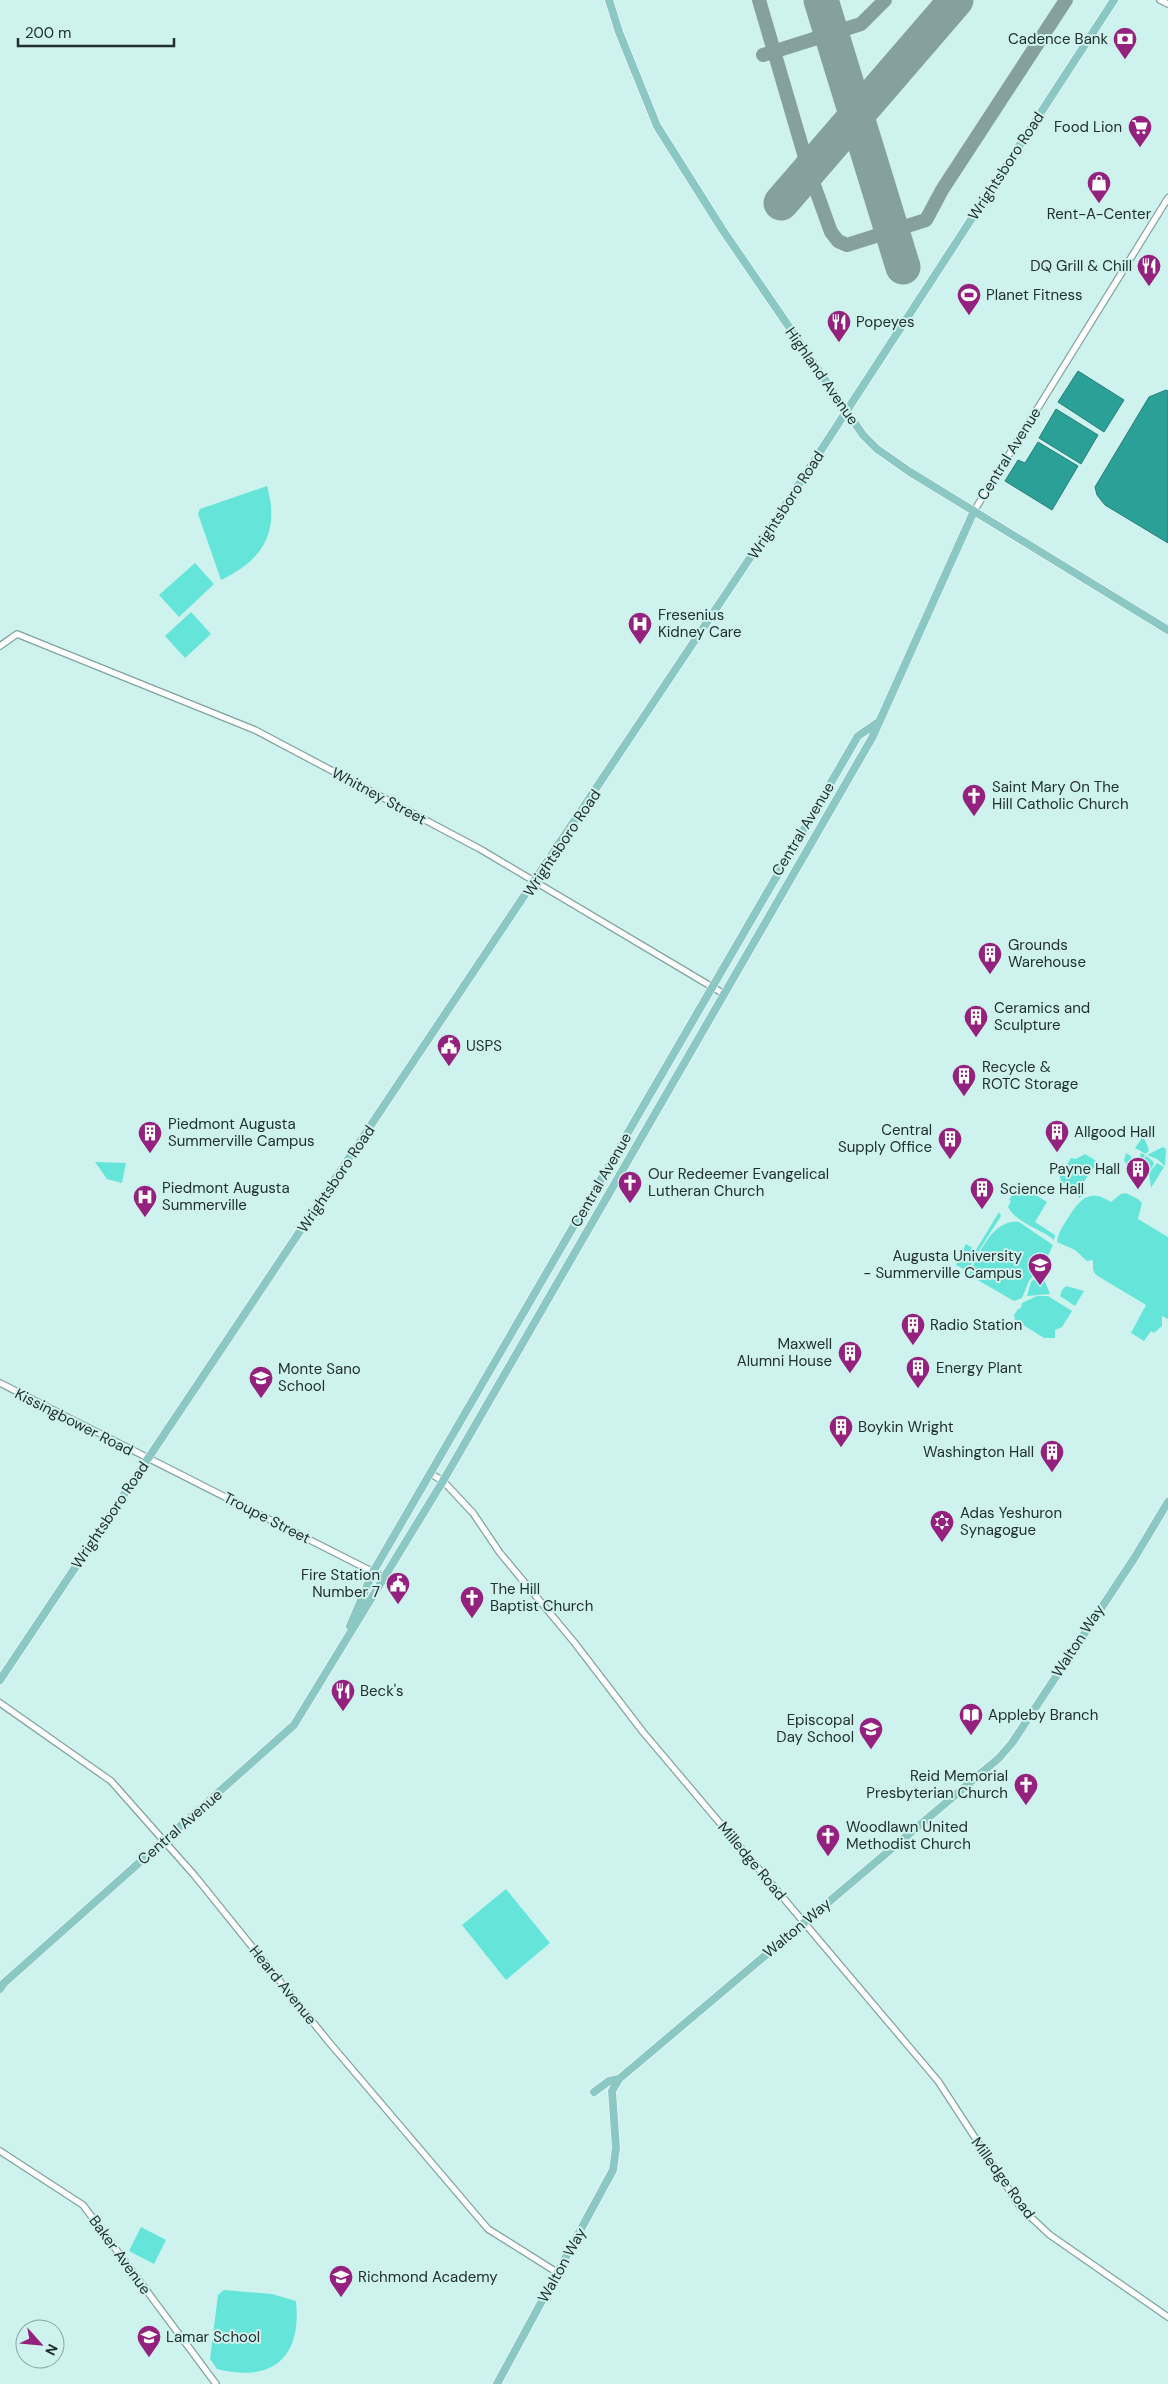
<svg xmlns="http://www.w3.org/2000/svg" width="1168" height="2384" viewBox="0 0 1168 2384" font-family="'DM Sans',sans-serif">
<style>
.green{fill:#65e5d9}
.water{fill:#2aa097;stroke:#287e78}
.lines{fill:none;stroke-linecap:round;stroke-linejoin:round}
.taxiway{stroke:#86a09d;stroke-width:14}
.runway{stroke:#86a09d;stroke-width:35}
.minor-casing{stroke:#82a4a0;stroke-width:8}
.major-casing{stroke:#fff;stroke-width:9}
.minor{stroke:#fff;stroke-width:5.5}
.major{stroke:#8cc8c3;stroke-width:8}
.labels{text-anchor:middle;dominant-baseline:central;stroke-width:4;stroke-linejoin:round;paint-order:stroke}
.poi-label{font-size:15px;fill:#22302f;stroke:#cef2ed;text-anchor:start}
.street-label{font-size:15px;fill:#22302f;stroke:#cef2ed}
</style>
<rect width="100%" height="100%" fill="#cef2ed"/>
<!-- green -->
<path class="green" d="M267,486C280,532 263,560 221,580L198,514L200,509Z
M195,563L214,584L179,617L159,595Z
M191,612L211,634L185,658L165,636Z
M1142,1138L1145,1140L1149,1150L1146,1154L1135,1148Z
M1163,1147L1166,1149L1165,1166L1157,1159L1147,1155Z
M1126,1153L1131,1156V1159L1134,1162L1139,1160L1141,1153L1145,1155L1135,1172L1128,1168L1124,1160Z
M1085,1154L1098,1162L1082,1184L1086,1194L1079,1198L1073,1187L1064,1183L1061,1184L1060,1176L1071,1158L1076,1159Z
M1146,1156L1153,1161L1154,1164L1148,1173L1134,1177Z
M95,1162L126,1163L122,1183L107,1179Z
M1157,1163L1164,1167L1151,1188L1149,1173Z
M1019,1185L1047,1202L1035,1222L1055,1235L1054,1240C1044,1230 1017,1224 1008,1207L1011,1201L1009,1200Z
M1126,1193L1138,1199L1142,1203L1138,1219L1168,1237V1319L1162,1316V1326L1154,1333L1151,1331L1144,1341L1131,1333L1146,1305L1096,1275L1093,1270V1260L1087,1261L1075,1250L1057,1242C1058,1233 1063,1226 1068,1218C1080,1199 1089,1188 1111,1202L1121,1194Z
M999,1212L1001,1216L974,1258L971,1257L970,1261L972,1263L967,1271L956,1265L966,1244L976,1250Z
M1019,1222L1053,1245L1046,1260L1029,1281L1022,1298L1014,1301L969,1275C978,1255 992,1219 1019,1222Z
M1041,1272L1050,1294L1027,1296L1031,1282Z
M1066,1286L1084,1291L1075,1306L1060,1296L1062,1290Z
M1037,1296H1048L1072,1311L1062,1327L1055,1330V1338H1044L1015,1320L1014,1315L1018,1309L1021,1308L1022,1303Z
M506,1889L550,1943L506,1980L462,1925Z
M141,2227L166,2240L154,2264L129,2251Z
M224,2290L272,2294L296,2301C302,2358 272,2383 217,2369L210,2359L218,2295Z"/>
<!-- water -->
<path class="water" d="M1078,371L1124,400L1104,432L1058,402Z
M1166,390L1168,391V543L1105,505L1097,495L1095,487L1149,397Z
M1056,409L1098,435L1081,464L1039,438Z
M1038,442L1078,466L1052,510L1005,481L1018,460L1025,463Z"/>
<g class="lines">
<!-- taxiway -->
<path class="taxiway" d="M759,0L809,171L831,232L838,241L847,245L926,220L942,190L1066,0
M763,55L861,24L885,0"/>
<!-- runway -->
<path class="runway" d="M821,0L903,267
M781,203L956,0"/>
<defs>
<path id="minor" d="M1160,0L1168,4
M974,511L1168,198
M0,646L17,634L255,730L480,849L724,994
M0,1383L385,1578
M431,1474L443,1481L473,1513L500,1553L574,1642L643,1732L938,2081L1021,2208L1050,2235L1168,2317
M0,1703L111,1781L195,1876L328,2041L488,2229L558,2273
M0,2151L83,2205L216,2384"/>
<path id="major" d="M609,0L619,32L657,126L722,229L863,435L877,449L910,472L1168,630
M350,1626L373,1572L858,736L877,723
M0,1680L788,501L1114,0
M0,1989L4,1983L294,1725L443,1481L872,738L974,511
M594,2092L609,2081L619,2079
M497,2384L613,2170L616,2148L612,2091L619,2079L999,1758L1012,1743L1135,1557L1168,1502"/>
</defs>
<!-- minor casing -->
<use href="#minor" class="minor-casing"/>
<!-- major casing -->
<use href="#major" class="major-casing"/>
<!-- minor -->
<use href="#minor" class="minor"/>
<!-- major -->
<use href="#major" class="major"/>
</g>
<!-- icons -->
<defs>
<symbol id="bank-pin" viewBox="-11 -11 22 30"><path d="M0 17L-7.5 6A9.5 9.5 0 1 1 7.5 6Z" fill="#95217f" stroke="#cef2ed"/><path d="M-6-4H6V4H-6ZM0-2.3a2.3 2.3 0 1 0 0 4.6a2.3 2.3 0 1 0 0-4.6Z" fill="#fff"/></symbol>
<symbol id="supermarket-pin" viewBox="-11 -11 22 30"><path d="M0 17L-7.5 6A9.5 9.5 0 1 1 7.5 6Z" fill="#95217f" stroke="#cef2ed"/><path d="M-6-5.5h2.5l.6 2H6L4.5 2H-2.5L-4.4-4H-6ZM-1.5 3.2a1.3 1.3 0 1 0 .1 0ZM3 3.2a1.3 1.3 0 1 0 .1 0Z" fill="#fff"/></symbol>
<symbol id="shop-pin" viewBox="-11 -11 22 30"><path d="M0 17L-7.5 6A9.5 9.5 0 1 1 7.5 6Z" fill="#95217f" stroke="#cef2ed"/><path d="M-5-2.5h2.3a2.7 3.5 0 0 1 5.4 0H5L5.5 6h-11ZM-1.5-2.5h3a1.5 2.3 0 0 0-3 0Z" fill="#fff"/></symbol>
<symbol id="restaurant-pin" viewBox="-11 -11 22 30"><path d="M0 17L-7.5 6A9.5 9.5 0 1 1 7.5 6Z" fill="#95217f" stroke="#cef2ed"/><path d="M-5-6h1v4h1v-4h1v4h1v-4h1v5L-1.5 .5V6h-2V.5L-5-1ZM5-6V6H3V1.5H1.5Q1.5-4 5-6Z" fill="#fff"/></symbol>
<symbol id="stadium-pin" viewBox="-11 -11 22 30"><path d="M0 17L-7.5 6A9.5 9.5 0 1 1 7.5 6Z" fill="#95217f" stroke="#cef2ed"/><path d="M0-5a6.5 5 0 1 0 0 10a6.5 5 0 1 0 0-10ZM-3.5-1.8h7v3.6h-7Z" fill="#fff"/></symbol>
<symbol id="hospital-pin" viewBox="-11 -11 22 30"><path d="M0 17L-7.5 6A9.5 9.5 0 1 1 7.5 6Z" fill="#95217f" stroke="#cef2ed"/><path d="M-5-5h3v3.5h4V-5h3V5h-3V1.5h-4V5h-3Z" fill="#fff"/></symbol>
<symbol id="church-pin" viewBox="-11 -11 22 30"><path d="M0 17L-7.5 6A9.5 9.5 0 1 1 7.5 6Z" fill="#95217f" stroke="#cef2ed"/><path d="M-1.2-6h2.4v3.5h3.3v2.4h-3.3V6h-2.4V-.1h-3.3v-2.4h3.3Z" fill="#fff"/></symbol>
<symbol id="building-pin" viewBox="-11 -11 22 30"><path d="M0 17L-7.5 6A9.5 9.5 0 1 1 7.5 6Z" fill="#95217f" stroke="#cef2ed"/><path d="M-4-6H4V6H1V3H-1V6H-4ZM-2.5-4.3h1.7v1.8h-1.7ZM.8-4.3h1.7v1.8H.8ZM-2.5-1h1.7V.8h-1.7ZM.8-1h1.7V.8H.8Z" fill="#fff"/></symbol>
<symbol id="civic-pin" viewBox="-11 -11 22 30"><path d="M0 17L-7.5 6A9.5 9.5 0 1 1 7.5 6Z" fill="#95217f" stroke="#cef2ed"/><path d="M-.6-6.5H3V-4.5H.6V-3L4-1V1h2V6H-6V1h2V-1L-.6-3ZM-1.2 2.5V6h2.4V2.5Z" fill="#fff"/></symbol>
<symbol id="university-pin" viewBox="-11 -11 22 30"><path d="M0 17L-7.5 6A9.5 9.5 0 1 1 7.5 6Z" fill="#95217f" stroke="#cef2ed"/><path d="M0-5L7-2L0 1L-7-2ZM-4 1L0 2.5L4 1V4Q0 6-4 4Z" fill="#fff"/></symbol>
<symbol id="school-pin" viewBox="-11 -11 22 30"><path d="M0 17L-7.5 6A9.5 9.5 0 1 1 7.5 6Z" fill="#95217f" stroke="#cef2ed"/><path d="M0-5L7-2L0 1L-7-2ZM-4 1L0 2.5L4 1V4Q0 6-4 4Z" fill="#fff"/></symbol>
<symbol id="synagogue-pin" viewBox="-11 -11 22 30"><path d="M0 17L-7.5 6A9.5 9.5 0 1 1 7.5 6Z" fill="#95217f" stroke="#cef2ed"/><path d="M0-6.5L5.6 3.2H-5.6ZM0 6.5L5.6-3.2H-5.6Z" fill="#fff"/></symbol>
<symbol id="library-pin" viewBox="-11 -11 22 30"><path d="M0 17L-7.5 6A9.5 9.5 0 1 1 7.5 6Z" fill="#95217f" stroke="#cef2ed"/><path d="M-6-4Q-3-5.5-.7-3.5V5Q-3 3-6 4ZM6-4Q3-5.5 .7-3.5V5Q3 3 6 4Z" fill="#fff"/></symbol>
</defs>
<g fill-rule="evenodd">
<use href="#bank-pin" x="1111" y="25" width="28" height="38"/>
<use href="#supermarket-pin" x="1126" y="113" width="28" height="38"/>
<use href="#shop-pin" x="1085" y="169" width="28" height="38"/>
<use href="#restaurant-pin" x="1135" y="252" width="28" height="38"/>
<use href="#stadium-pin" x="955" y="281" width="28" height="38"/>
<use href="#restaurant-pin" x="825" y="308" width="28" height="38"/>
<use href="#hospital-pin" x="626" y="610" width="28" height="38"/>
<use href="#church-pin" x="960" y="782" width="28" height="38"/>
<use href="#building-pin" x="976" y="940" width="28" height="38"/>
<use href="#building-pin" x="962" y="1003" width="28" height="38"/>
<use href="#civic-pin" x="435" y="1032" width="28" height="38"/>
<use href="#building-pin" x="950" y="1062" width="28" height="38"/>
<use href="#building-pin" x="1043" y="1118" width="28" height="38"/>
<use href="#building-pin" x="136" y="1119" width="28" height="38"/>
<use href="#building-pin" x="936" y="1125" width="28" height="38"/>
<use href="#building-pin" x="1124" y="1155" width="28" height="38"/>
<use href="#church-pin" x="616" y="1169" width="28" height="38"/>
<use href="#building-pin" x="968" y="1175" width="28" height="38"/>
<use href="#hospital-pin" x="131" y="1183" width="28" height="38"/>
<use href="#university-pin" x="1026" y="1251" width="28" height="38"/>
<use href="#building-pin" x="899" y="1311" width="28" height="38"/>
<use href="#building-pin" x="836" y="1339" width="28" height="38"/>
<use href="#building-pin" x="904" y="1354" width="28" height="38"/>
<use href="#school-pin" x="247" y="1364" width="28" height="38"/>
<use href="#building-pin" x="827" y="1413" width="28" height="38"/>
<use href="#building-pin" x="1038" y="1438" width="28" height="38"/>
<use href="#synagogue-pin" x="928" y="1508" width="28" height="38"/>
<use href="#civic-pin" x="384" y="1570" width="28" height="38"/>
<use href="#church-pin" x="458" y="1584" width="28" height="38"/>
<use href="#restaurant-pin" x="329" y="1677" width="28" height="38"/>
<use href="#library-pin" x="957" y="1701" width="28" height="38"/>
<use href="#school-pin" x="857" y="1715" width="28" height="38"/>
<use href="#church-pin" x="1012" y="1771" width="28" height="38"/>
<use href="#church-pin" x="814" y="1822" width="28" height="38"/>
<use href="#school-pin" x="327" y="2263" width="28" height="38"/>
<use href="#school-pin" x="135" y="2323" width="28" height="38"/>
</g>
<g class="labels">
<!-- poi labels -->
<g class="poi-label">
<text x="1108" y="39" text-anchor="end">Cadence Bank</text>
<text x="1122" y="127" text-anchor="end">Food Lion</text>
<text x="1099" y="214" text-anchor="middle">Rent-A-Center</text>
<text x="1132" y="266" text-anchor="end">DQ Grill &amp; Chill</text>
<text x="986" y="295">Planet Fitness</text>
<text x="856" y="322">Popeyes</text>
<text x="658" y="615">Fresenius<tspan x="658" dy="17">Kidney Care</tspan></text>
<text x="992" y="787">Saint Mary On The<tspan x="992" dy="17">Hill Catholic Church</tspan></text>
<text x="1008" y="945">Grounds<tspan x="1008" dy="17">Warehouse</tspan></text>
<text x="994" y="1008">Ceramics and<tspan x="994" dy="17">Sculpture</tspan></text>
<text x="466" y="1046">USPS</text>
<text x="982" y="1067">Recycle &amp;<tspan x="982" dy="17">ROTC Storage</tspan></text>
<text x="168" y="1124">Piedmont Augusta<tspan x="168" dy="17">Summerville Campus</tspan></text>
<text x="932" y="1130" text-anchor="end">Central<tspan x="932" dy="17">Supply Office</tspan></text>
<text x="1074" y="1132">Allgood Hall</text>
<text x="1120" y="1169" text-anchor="end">Payne Hall</text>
<text x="648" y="1174">Our Redeemer Evangelical<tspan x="648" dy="17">Lutheran Church</tspan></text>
<text x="162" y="1188">Piedmont Augusta<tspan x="162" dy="17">Summerville</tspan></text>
<text x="1000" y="1189">Science Hall</text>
<text x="1022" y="1256" text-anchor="end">Augusta University<tspan x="1022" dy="17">- Summerville Campus</tspan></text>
<text x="930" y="1325">Radio Station</text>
<text x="832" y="1344" text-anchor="end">Maxwell<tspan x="832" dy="17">Alumni House</tspan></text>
<text x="936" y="1368">Energy Plant</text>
<text x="278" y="1369">Monte Sano<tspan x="278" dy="17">School</tspan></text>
<text x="858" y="1427">Boykin Wright</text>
<text x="1034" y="1452" text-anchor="end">Washington Hall</text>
<text x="960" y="1513">Adas Yeshuron<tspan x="960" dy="17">Synagogue</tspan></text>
<text x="380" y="1575" text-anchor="end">Fire Station<tspan x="380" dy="17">Number 7</tspan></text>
<text x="490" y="1589">The Hill<tspan x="490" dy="17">Baptist Church</tspan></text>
<text x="360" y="1691">Beck's</text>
<text x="988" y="1715">Appleby Branch</text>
<text x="854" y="1720" text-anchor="end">Episcopal<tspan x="854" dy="17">Day School</tspan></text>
<text x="1008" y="1776" text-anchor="end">Reid Memorial<tspan x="1008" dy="17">Presbyterian Church</tspan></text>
<text x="846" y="1827">Woodlawn United<tspan x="846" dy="17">Methodist Church</tspan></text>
<text x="358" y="2277">Richmond Academy</text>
<text x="166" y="2337">Lamar School</text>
</g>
<!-- street labels -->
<g class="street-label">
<text transform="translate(1006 166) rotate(-57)">Wrightsboro Road</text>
<text transform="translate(822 376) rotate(55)">Highland Avenue</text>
<text transform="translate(1009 454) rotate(-58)">Central Avenue</text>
<text transform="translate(786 505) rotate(-57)">Wrightsboro Road</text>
<text transform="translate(379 796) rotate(28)">Whitney Street</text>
<text transform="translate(803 829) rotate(-59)">Central Avenue</text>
<text transform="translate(562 843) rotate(-56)">Wrightsboro Road</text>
<text transform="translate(336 1179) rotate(-56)">Wrightsboro Road</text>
<text transform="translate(601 1180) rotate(-60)">Central Avenue</text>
<text transform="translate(74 1422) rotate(27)">Kissingbower Road</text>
<text transform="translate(110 1515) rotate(-56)">Wrightsboro Road</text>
<text transform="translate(267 1518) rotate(27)">Troupe Street</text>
<text transform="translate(1078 1641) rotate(-57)">Walton Way</text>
<text transform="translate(180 1827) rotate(-41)">Central Avenue</text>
<text transform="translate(752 1861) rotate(50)">Milledge Road</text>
<text transform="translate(797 1928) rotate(-40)">Walton Way</text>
<text transform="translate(283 1985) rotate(51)">Heard Avenue</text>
<text transform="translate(1003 2178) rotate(54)">Milledge Road</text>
<text transform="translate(120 2255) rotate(54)">Baker Avenue</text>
<text transform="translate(562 2265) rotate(-61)">Walton Way</text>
</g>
</g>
<!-- north arrow -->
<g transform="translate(40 2344) rotate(117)"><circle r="24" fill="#cef2ed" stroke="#89a4a1"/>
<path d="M0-4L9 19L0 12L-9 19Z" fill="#95217f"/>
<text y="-8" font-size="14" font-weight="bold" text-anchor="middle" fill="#22302f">N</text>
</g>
<!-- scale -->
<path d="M18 38v8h156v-8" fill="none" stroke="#22302f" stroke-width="2.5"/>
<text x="25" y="38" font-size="15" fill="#22302f" stroke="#cef2ed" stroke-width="4" paint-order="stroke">200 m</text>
</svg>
